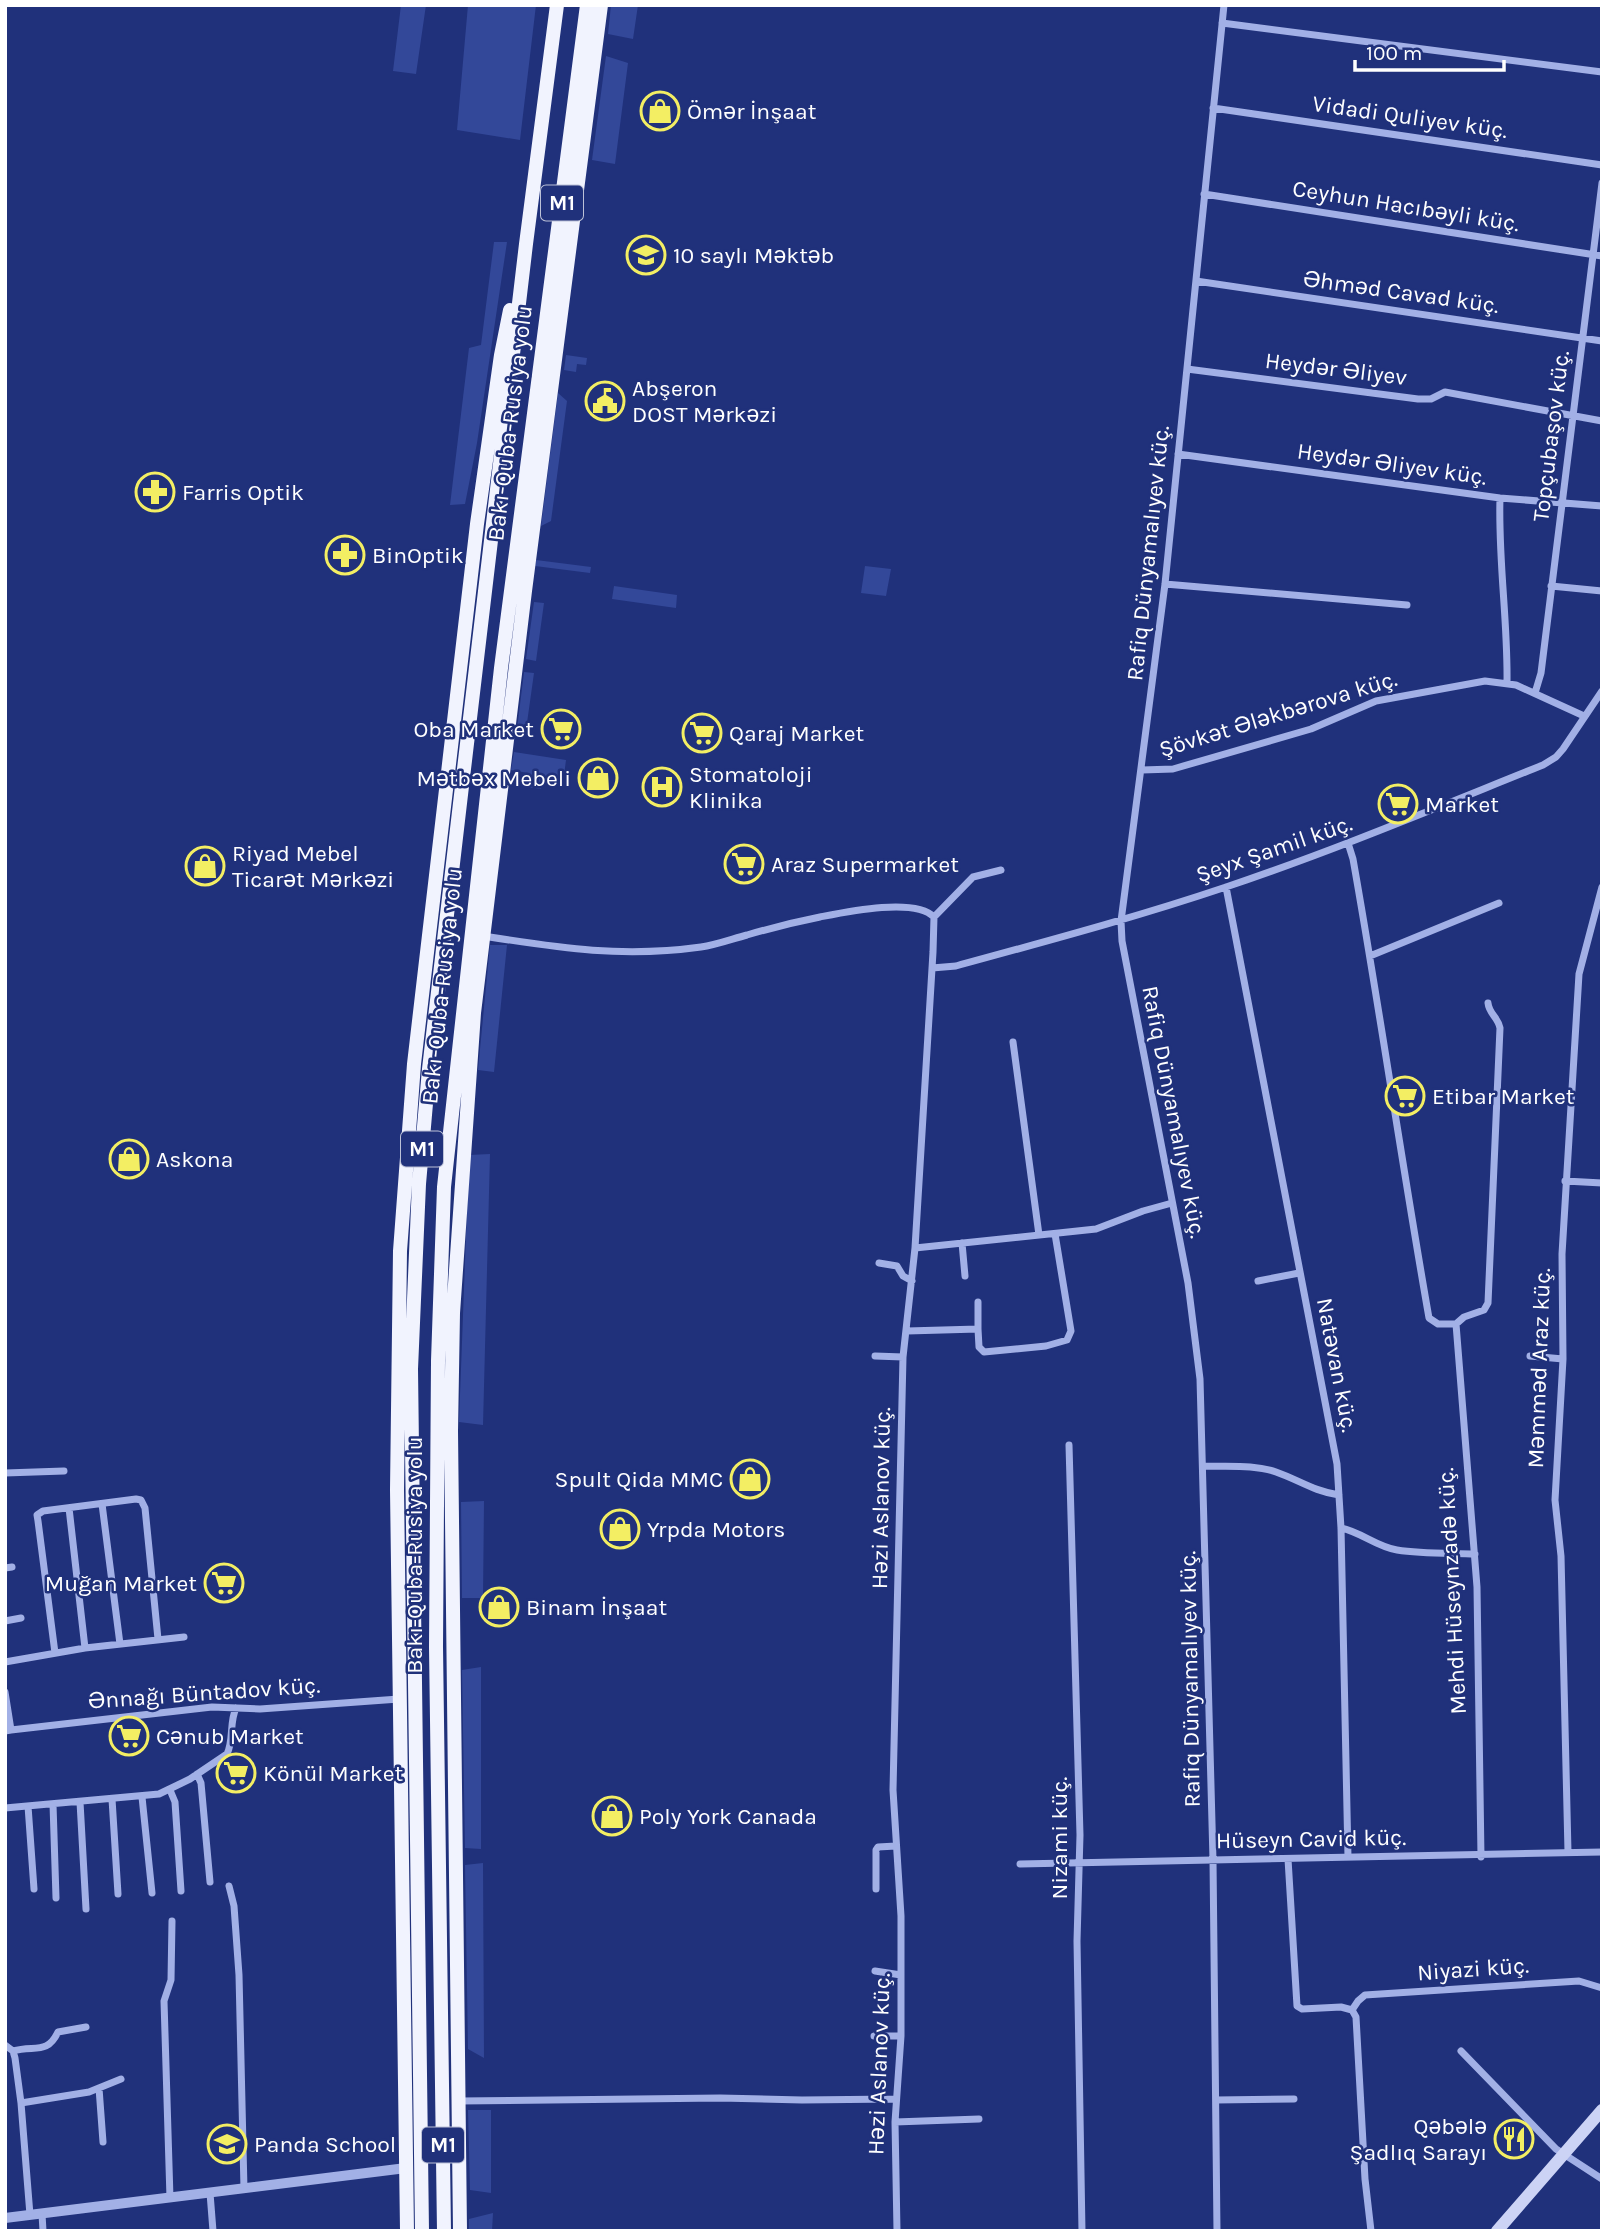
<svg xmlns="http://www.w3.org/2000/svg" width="1607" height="2236" viewBox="0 0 1607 2236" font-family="Karla,sans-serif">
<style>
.green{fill:#334899}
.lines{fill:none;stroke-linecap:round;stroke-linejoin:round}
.minor{stroke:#a2b0e6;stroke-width:7}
.tertiary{stroke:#a2b0e6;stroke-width:10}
.secondary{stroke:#ccd3f5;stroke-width:12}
.trunk{stroke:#f1f3fe;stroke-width:14}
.labels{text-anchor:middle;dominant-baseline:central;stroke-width:5;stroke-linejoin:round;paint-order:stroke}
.shield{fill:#20317b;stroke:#bcc1d7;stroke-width:2}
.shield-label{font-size:21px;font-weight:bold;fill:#fff}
.poi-label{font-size:23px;fill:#fff;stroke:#20317b;text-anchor:start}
.street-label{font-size:23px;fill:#fff;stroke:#20317b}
</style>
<rect width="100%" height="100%" fill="#20317b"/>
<!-- green -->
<path class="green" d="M401,5H426L416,74L393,71Z
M468,5H536L520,140L457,130Z
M611,5H638L633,39L608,34Z
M606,56L628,63L615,164L592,160Z
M494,242H507L477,443L465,504L450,505L469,348L481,345Z
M566,355L587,358L586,365L577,364L576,372L564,370Z
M558,393L567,401L551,521L541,526Z
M536,560L591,567L590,573L535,566Z
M865,566L891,569L886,596L861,593Z
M614,586L677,595L676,608L612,599Z
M534,602L544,603L536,661L526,659Z
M524,672L534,673L526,730L517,729Z
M514,752L566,760L563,783L543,780L541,789L526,787L528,773L511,770Z
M490,945H507L494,1072L478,1070Z
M490,1154L483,1425L459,1422L469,1155Z
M484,1501L483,1598H462L461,1502Z
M481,1667V1849L465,1848L462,1670Z
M483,1863L484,2058L468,2049L465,1865Z
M468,2110H491V2193L470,2190Z
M493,2213L492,2231H469V2219Z"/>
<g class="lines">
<!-- minor -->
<path class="minor" d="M1222,23L1602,72
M1213,108L1602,165
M1204,194L1602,256
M1196,281L1602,341
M1187,369L1418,399H1431L1445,392L1602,421
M1178,454L1500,498L1602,506
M1500,498C1498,560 1508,621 1507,683
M1165,584L1407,605
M1551,586L1602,591
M1535,693L1541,673L1602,183
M1142,770L1173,769L1311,729L1376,701L1485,681L1516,685L1584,716
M1348,843L1353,859C1380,1011 1402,1165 1429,1318L1438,1324H1456L1477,1587L1481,1857
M1226,887L1337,1464L1341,1528L1348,1857
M934,917L973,877L1001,870
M483,936C560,948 622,958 701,947C716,945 732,939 747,935C771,928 795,922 820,917C845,912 915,897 934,917L933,952L915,1248L903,1357L893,1790L901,1916V2036L895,2122L897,2231
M1370,956L1499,903
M932,968L956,966C1047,941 1137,917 1226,887C1333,851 1438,807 1543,765L1556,757L1563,749L1602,691
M1013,1042L1039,1235
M1565,1181L1602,1183
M962,1243L965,1276
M915,1248L1096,1229L1143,1211L1172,1203
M879,1263L897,1266L903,1276L912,1281
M1258,1281L1299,1273
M1456,1324L1464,1317L1484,1310L1488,1303L1500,1028C1498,1017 1489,1014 1488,1003
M978,1329V1302
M907,1331L978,1329L979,1347L984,1352L1046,1346L1067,1340L1071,1331L1055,1234
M875,1356L903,1357
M1530,1356L1563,1359
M1069,1445L1080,1835L1077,1941L1082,2231
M1204,1466C1227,1467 1254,1464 1276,1472C1299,1480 1313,1491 1339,1495
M5,1473L64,1471
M102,1504L120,1644
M69,1508L85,1648
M1341,1528C1361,1532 1377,1547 1397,1550C1422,1554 1450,1553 1475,1554
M5,1568L12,1567
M5,1621L21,1618
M55,1653L38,1521L37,1515L43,1511L136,1499L141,1500L145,1508L158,1639
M5,1662L85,1648L184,1637
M5,1692L11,1730L5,1731
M11,1730L212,1707L260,1709L399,1699
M197,1774L201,1783L210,1882
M170,1790L175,1802L181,1891
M142,1797L152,1893
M112,1799L118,1894
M80,1802L86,1909
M53,1804L56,1898
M28,1806L34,1889
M5,1808L159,1794L190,1779L227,1754C234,1740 229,1723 236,1708
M1568,1852L1561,1556L1555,1500L1563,1359L1562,1254L1579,974L1602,887
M1288,1859L1297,2006L1302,2009L1341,2007L1352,2010L1356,2017L1365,2179L1371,2231
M1020,1864L1602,1852
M229,1886L234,1906L239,1975L244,2189
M876,1889V1850L878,1847L896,1846
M875,1971L901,1975
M1352,2010L1358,2001L1365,1995L1579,1981L1602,1988
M874,2036H901
M5,2045L13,2051L15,2058L21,2103L30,2215
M13,2051C35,2045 47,2055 58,2032L86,2027
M1461,2051L1556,2149L1602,2179
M99,2088L103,2142
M1216,2100L1294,2099
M459,2101L720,2098L802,2100L895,2099
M21,2103L89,2092L121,2079
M895,2122L979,2119
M210,2193L213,2231
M170,2198L164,2001L171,1980L172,1921
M42,2214L43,2231
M1217,2231L1213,1860L1200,1379L1188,1283L1122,941L1121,921L1165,584L1224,5"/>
<!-- tertiary -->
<path class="tertiary" d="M5,2218L406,2168"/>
<!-- secondary -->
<path class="secondary" d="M1497,2231L1602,2110"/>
<!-- trunk -->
<path class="trunk" d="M407,2231L397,1490L400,1251L414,1064L477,524L501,355L510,310
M422,2231L411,1369L419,1184L429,1069L464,769L526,244L557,5
M444,2231L436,1647L438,1361L444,1187L501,668L587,5
M460,2231L451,1431L453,1313L474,1013L525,591L601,5"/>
</g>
<!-- icons -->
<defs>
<symbol id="shop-ring" viewBox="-11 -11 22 22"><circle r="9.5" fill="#20317b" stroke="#f3ee63" stroke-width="1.5"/><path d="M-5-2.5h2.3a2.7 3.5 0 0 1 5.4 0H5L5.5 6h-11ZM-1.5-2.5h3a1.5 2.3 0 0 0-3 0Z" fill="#f3ee63"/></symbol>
<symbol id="school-ring" viewBox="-11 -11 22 22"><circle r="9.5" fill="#20317b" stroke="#f3ee63" stroke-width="1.5"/><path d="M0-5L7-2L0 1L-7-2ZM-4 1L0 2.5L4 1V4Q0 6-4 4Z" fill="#f3ee63"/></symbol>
<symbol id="civic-ring" viewBox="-11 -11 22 22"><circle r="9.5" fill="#20317b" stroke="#f3ee63" stroke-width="1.5"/><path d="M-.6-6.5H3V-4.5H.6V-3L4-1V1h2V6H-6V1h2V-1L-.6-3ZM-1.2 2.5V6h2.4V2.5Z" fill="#f3ee63"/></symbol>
<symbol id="pharmacy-ring" viewBox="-11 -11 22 22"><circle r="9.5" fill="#20317b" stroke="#f3ee63" stroke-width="1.5"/><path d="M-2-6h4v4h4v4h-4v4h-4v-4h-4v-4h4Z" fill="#f3ee63"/></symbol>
<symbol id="supermarket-ring" viewBox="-11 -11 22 22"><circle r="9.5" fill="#20317b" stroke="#f3ee63" stroke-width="1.5"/><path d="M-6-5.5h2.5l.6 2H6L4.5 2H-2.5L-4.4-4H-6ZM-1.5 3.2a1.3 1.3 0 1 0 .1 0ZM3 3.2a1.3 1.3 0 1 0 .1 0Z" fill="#f3ee63"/></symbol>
<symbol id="hospital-ring" viewBox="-11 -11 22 22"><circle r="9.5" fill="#20317b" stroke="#f3ee63" stroke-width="1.5"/><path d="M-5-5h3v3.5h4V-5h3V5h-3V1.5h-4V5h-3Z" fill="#f3ee63"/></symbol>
<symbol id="restaurant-ring" viewBox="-11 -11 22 22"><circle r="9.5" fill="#20317b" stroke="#f3ee63" stroke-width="1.5"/><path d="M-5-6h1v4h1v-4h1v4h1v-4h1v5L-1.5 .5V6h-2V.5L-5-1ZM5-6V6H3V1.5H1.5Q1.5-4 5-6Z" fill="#f3ee63"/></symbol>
<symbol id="university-ring" viewBox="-11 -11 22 22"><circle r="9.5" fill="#20317b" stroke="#f3ee63" stroke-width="1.5"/><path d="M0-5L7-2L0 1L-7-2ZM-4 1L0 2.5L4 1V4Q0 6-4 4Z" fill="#f3ee63"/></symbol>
</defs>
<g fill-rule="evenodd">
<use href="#shop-ring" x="638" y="89" width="44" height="44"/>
<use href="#school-ring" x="624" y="233" width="44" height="44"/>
<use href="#civic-ring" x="583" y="379" width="44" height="44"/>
<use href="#pharmacy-ring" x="133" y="470" width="44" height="44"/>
<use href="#pharmacy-ring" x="323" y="533" width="44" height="44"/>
<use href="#supermarket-ring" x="539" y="707" width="44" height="44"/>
<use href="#supermarket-ring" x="680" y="711" width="44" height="44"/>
<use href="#shop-ring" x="576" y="756" width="44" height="44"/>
<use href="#hospital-ring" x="640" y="765" width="44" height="44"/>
<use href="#supermarket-ring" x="1376" y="782" width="44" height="44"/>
<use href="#supermarket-ring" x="722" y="842" width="44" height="44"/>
<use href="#shop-ring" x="183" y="844" width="44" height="44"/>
<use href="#supermarket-ring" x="1383" y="1074" width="44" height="44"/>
<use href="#shop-ring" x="107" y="1137" width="44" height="44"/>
<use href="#shop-ring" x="728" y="1457" width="44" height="44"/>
<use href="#shop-ring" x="598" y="1507" width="44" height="44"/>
<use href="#supermarket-ring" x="202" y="1561" width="44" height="44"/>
<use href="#shop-ring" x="477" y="1585" width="44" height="44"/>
<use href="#supermarket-ring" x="107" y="1714" width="44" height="44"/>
<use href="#supermarket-ring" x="214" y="1751" width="44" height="44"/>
<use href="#shop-ring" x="590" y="1794" width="44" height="44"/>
<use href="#restaurant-ring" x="1492" y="2117" width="44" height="44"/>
<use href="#university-ring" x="205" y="2122" width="44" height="44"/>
</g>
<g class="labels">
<!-- shield labels -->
<g class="shield">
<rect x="541" y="185.5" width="42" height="35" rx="5"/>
<rect x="401" y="1131.5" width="42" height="35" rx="5"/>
<rect x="422" y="2127.5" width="42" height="35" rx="5"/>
</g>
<g class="shield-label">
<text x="562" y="203">M1</text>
<text x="422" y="1149">M1</text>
<text x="443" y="2145">M1</text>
</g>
<!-- poi labels -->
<g class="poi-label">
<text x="687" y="111">Ömər İnşaat</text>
<text x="673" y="255">10 saylı Məktəb</text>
<text x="632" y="388">Abşeron<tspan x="632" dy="26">DOST Mərkəzi</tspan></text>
<text x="182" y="492">Farris Optik</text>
<text x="372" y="555">BinOptik</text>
<text x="534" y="729" text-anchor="end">Oba Market</text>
<text x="729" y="733">Qaraj Market</text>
<text x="689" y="774">Stomatoloji<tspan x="689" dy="26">Klinika</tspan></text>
<text x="571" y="778" text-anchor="end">Mətbəx Mebeli</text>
<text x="1425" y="804">Market</text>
<text x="232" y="853">Riyad Mebel<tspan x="232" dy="26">Ticarət Mərkəzi</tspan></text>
<text x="771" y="864">Araz Supermarket</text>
<text x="1432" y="1096">Etibar Market</text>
<text x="156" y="1159">Askona</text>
<text x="723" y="1479" text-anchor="end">Spult Qida MMC</text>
<text x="647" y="1529">Yrpda Motors</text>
<text x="197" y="1583" text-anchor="end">Muğan Market</text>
<text x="526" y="1607">Binam İnşaat</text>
<text x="156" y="1736">Cənub Market</text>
<text x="263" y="1773">Könül Market</text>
<text x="639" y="1816">Poly York Canada</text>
<text x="1487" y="2126" text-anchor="end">Qəbələ<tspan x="1487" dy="26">Şadlıq Sarayı</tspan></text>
<text x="254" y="2144">Panda School</text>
</g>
<!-- street labels -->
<g class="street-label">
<text transform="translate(1410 117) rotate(8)">Vidadi Quliyev küç.</text>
<text transform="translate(1406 206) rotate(9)">Ceyhun Hacıbəyli küç.</text>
<text transform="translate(1401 292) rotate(8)">Əhməd Cavad küç.</text>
<text transform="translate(1336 369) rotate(7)">Heydər Əliyev</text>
<text transform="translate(510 423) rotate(-83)">Bakı-Quba-Rusiya yolu</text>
<text transform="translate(1551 436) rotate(-83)">Topçubaşov küç.</text>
<text transform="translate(1392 464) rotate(8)">Heydər Əliyev küç.</text>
<text transform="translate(1148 553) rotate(-84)">Rafiq Dünyamalıyev küç.</text>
<text transform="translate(1278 714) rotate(-17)">Şövkət Ələkbərova küç.</text>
<text transform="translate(1274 849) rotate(-19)">Şeyx Şamil küç.</text>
<text transform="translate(442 986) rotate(-84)">Bakı-Quba-Rusiya yolu</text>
<text transform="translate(1174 1112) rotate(79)">Rafiq Dünyamalıyev küç.</text>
<text transform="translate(1337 1365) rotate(79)">Natəvan küç.</text>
<text transform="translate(1539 1368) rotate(-88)">Məmməd Araz küç.</text>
<text transform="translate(881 1498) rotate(-89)">Həzi Aslanov küç.</text>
<text transform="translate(414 1555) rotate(-90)">Bakı-Quba-Rusiya yolu</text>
<text transform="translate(1452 1591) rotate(-93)">Mehdi Hüseynzadə küç.</text>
<text transform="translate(1190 1679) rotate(-91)">Rafiq Dünyamalıyev küç.</text>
<text transform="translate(204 1693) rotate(-4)">Ənnağı Büntadov küç.</text>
<text transform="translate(1059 1838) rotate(-90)">Nizami küç.</text>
<text transform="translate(1311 1839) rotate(-1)">Hüseyn Cavid küç.</text>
<text transform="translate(1473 1969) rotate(-4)">Niyazi küç.</text>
<text transform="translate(879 2064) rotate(-88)">Həzi Aslanov küç.</text>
</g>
</g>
<!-- border -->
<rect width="1607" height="2236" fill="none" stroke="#ffffff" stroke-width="14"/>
<!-- scale -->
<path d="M1355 60v10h149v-10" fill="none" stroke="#ffffff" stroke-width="3.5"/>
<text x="1366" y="60" font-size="21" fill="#ffffff" stroke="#20317b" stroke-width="5" paint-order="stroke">100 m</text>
</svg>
